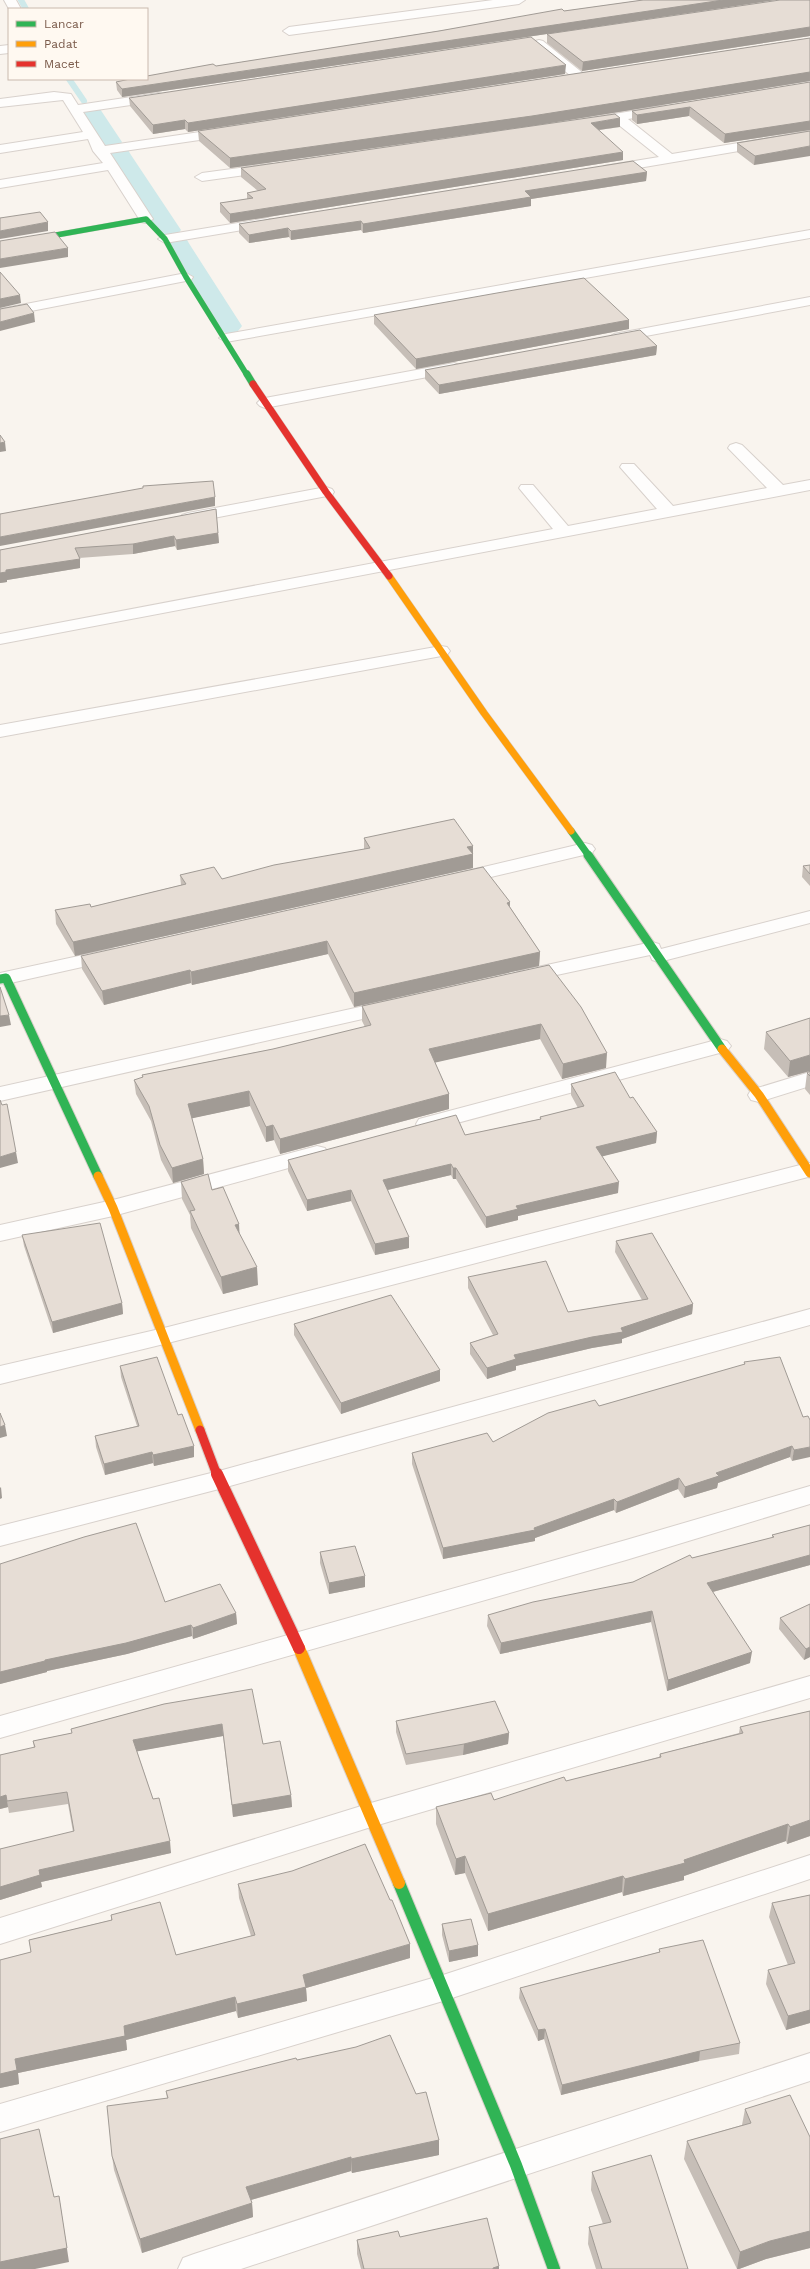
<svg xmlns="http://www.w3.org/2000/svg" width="810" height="2269" viewBox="0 0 810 2269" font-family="'Work Sans',sans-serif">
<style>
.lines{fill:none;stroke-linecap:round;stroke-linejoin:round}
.stream{stroke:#cee9ea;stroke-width:6}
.canal{fill:#cee9ea;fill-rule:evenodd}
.street-casing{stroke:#d8d1cc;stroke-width:2}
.fast-far3-casing{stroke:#d9d0ca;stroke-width:6}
.fast-far2-casing{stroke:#d9d0ca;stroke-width:8}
.fast-far1-casing{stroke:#d9d0ca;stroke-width:11}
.fast-casing{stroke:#d9d0ca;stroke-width:14}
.slow-far2-casing{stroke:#d9d0ca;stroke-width:8}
.slow-far1-casing{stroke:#d9d0ca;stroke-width:11}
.slow-casing{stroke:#d9d0ca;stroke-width:14}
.jam-far2-casing{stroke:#d9d0ca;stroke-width:8}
.jam-far1-casing{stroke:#d9d0ca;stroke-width:11}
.jam-casing{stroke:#d9d0ca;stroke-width:14}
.street{fill:#fefdfc;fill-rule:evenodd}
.fast-far3{stroke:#30b455;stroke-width:5.5}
.fast-far2{stroke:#30b455;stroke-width:7}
.fast-far1{stroke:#30b455;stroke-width:9}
.fast{stroke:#30b455;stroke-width:12}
.slow-far2{stroke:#ff9f0a;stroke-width:7}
.slow-far1{stroke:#ff9f0a;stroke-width:9}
.slow{stroke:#ff9f0a;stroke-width:12}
.jam-far2{stroke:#e5322d;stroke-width:7}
.jam-far1{stroke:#e5322d;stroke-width:9}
.jam{stroke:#e5322d;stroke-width:12}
.wall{fill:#c6beb7}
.shaded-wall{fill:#a19b95}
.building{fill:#e6ddd5;stroke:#a19b95}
</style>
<rect width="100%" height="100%" fill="#f9f4ee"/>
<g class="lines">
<!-- stream -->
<path class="stream" d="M21,0L26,9
M69,79L84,101"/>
<!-- canal -->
<path class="canal" d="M92,107L100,109L122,142L119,147L111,149L103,147L81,114L84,109Z
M120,148L128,150L131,155L181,230L177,235L169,237L161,235L157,230L109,155L112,150Z
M178,238L187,240L190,245L242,326L238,331L229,334L220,331L216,326L166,245L169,240Z"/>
<defs>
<path id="street" d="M4,0H16L21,9H9Z
M493,0H525L519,4L289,35L283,31L289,27Z
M539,40L543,41L584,74L586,77L584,80H576L535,47L533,44L535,41Z
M9,45V53L0,54V46Z
M54,92L71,94L78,105L158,93L162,94L164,97L158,101L83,112L105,146L227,128L233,132L227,136L110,153L153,219L146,223L141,222L108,170L0,188V180L103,163L93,151L88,139L0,153V145L83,132L63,100L0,107V99Z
M662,106L668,110L667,113L628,119L672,154L810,131V139L609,173L604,172L602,169L604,166L659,157L615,122L589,126L583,122L584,119Z
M270,164L277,168L275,171L202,181L195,177L202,173Z
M268,218L275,222L273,225L165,243L158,239L165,235Z
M810,230V238L226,342L219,338L226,334Z
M186,273L193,277L191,280L0,317V309Z
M810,297V305L614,342L607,338L614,334Z
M454,363L459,365L462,368L459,371L265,408L260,406L257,403L260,400L265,398Z
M736,443L742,445L783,485L810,480V490L0,644V634L553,529L519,488L521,485H533L568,526L657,509L620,467L622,464H634L673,506L767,488L728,448L730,445Z
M326,487L332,489L334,492L332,495L188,523L182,521L180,518L182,515L188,513Z
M441,646L447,647L450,651L447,655L0,737V725Z
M585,843L592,845L595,849L592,853L457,885L450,883L447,879L450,875Z
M810,911V923L659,962L652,960L650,955L524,982L517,980L514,976L517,972L524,970L652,942L659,944L661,949Z
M111,949L118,951L121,955L118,959L6,984L0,983V973Z
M391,1000L398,1001L401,1006L398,1011L0,1101V1087Z
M720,1039L727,1041L731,1046L727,1051L427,1131L419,1129L416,1124L419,1119Z
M810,1072V1086L759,1102L751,1100L748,1095L751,1090Z
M317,1146L325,1148L328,1153L325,1158L113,1216L0,1241V1225L113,1200Z
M808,1163H810V1177H808L164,1344L0,1384V1366L164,1328Z
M810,1309V1325L219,1489L0,1546V1526L219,1471Z
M810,1486V1504L626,1560L0,1738V1716L626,1540Z
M810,1676V1698L371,1827L0,1944V1918L371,1803Z
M810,1855V1879L443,2001L0,2132V2104L443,1975Z
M810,2053V2081L241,2269H178L183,2258L194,2254Z"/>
<path id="fast-far3" d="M0,245L146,219L165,239L186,277L247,375"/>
<path id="fast-far2" d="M247,374L253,384
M571,831L589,856"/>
<path id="fast-far1" d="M588,855L722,1049
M0,979L6,978L98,1176"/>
<path id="fast" d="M399,1883L516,2165L554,2269"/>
<path id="slow-far2" d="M389,576L484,713L571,831"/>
<path id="slow-far1" d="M722,1049L759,1095L810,1173
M98,1176L113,1208L200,1430"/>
<path id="slow" d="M299,1648L399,1883"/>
<path id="jam-far2" d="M253,384L326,492L389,576"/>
<path id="jam-far1" d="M200,1430L217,1475"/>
<path id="jam" d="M217,1474L299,1648"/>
</defs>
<!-- street casing -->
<use href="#street" class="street-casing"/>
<!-- fast-far3 casing -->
<use href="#fast-far3" class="fast-far3-casing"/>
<!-- fast-far2 casing -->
<use href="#fast-far2" class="fast-far2-casing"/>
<!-- fast-far1 casing -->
<use href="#fast-far1" class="fast-far1-casing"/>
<!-- fast casing -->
<use href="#fast" class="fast-casing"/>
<!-- slow-far2 casing -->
<use href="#slow-far2" class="slow-far2-casing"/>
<!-- slow-far1 casing -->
<use href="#slow-far1" class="slow-far1-casing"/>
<!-- slow casing -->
<use href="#slow" class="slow-casing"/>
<!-- jam-far2 casing -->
<use href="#jam-far2" class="jam-far2-casing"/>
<!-- jam-far1 casing -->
<use href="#jam-far1" class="jam-far1-casing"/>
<!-- jam casing -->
<use href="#jam" class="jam-casing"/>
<!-- street -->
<use href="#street" class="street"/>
<!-- fast-far3 -->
<use href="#fast-far3" class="fast-far3"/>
<!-- fast-far2 -->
<use href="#fast-far2" class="fast-far2"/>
<!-- fast-far1 -->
<use href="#fast-far1" class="fast-far1"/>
<!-- fast -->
<use href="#fast" class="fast"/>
<!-- slow-far2 -->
<use href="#slow-far2" class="slow-far2"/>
<!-- slow-far1 -->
<use href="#slow-far1" class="slow-far1"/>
<!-- slow -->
<use href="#slow" class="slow"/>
<!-- jam-far2 -->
<use href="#jam-far2" class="jam-far2"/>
<!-- jam-far1 -->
<use href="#jam-far1" class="jam-far1"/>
<!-- jam -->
<use href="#jam" class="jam"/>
</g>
<!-- wall -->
<path class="wall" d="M643,0H776L122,97L117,90L116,82L564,11Z
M810,0V36L582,71L547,43V34Z
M810,38V81L532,126L230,168L199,141L198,131Z
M565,74L188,132L185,129L153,134L130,106L129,98Z
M810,82V130L724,143L689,116L637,124L632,120V111Z
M620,127L599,130L623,160L230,223L220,212V203L247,199V193L258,191L241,177V168Z
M810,131L754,165L737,152V143Z
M647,172L646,181L531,199V206L363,233L361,230L291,240L289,237L249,243L239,233V224Z
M374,315L629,320V329L416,369L374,324Z
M657,346L656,355L439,394L425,379V370Z
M216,509L219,543L177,550L175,546L133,554L79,558L80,568L7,580V582L0,583V550Z
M364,838L473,846V868L75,956L56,924L55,910L91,907L181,885L180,875L222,879L364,849Z
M810,865V886L802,877L803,866Z
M510,902V907L540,952L539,966L354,1007L328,954L192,985L191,983L104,1005L82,969L81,956Z
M549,965L606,1068L562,1079L540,1039L435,1062L449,1094V1109L280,1154L274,1140L266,1142L250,1106L192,1118L203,1159L204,1174L173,1183L161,1160L151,1121L136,1094L134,1080L142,1078V1075L273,1049L365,1027L362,1021V1006Z
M766,1032L810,1071L788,1077L764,1049Z
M810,1071V1095L805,1089L807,1073Z
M571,1084L630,1098L657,1132L656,1143L602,1156L618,1193L518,1216V1220L486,1228L456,1179H453L451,1175L388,1190L409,1248L375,1255L351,1201L307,1211L288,1171V1160L465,1135L540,1119V1117L578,1108L571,1095Z
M181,1182L212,1190L239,1232L258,1285L223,1294L191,1228L190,1215L182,1199Z
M22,1235L122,1303L123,1314L53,1333L24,1246Z
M616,1241L693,1304L692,1314L622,1339V1343L592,1348L516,1366V1370L487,1379L470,1354V1343L493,1335L468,1288V1277L568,1312L642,1300L615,1252Z
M294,1324L440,1370V1381L341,1414L294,1335Z
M744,1362L803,1417L792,1461L790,1457L718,1483L717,1488L684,1498L678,1489L616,1513L614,1510L535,1538V1541L443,1559L412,1464V1453L493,1442L599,1406L744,1365Z
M120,1366L178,1415L194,1457L154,1466L153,1463L105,1475L96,1447L95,1436L137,1426L121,1377Z
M810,1525V1565L713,1592L750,1663L667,1691L651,1622L500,1654L487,1626L488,1615L633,1582L692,1558L772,1538V1535Z
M320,1552L365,1587L329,1594L320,1563Z
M0,1564L165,1602L236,1613L237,1624L193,1639L192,1636L127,1654L47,1671V1672L0,1684Z
M810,1604V1657L804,1660L779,1629L780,1618Z
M164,1704L263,1744L291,1795L292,1807L233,1817L223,1736L137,1751L171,1853L41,1882L42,1887L0,1900V1849L73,1832L68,1804L9,1813L8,1807L0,1809V1755L34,1748L33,1741L72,1733L71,1729Z
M810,1711V1836L787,1844L786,1841L684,1876V1880L623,1896L622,1892L488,1931L465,1873L455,1875L436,1824V1807L494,1800L659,1757L660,1754L739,1733L740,1727Z
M396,1721L509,1733L508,1744L463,1755L406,1765L396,1732Z
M238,1884L410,1958L306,1988L307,2001L238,2018L236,2011L126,2040L127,2050L18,2073L19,2084L0,2088V1960L31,1952L29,1940L111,1920V1915L176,1955L251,1936L239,1898Z
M810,1895V2023L786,2030L766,1984L768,1970L788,1965L769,1917L772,1903Z
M442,1924L478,1945V1956L449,1962L442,1935Z
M659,1949L740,2043L739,2054L699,2061L561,2095L544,2039L538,2041L519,1998L520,1988L659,1952Z
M297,2060L416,2094L439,2140V2155L352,2173L351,2171L251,2200L252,2203L253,2217L142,2253L114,2170L112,2156L167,2098L166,2091Z
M745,2109L810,2137V2248L766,2259L739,2269H737L684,2159L687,2141L742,2125Z
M592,2172L688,2269H596L588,2244L589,2227L603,2224L591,2190Z
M400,2237L499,2266V2269H361L357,2254V2240Z"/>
<!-- shaded-wall -->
<path class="shaded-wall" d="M723,0H776L122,97V89Z
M810,27V36L582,71L583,62Z
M566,65L565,74L188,132V123Z
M810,72V81L532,126L230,168V158Z
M690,107L689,116L637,124V115Z
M620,118V127L591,131V123Z
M185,120V129L153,134V125Z
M810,121V130L724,143L725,134Z
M810,146V156L754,165L755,156Z
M623,152V160L230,223V214Z
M647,172L646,181L531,199V206L363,233V224L525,191Z
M361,221V230L291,240V231Z
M48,222V231L0,239V231Z
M288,228L289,237L249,243V235Z
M68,248V257L0,268V259Z
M20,295L21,303L0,308V299Z
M34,313L35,322L0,331V322Z
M629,320V329L416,369V359Z
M657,346L656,355L439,394V385Z
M5,442L6,451L0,452V443Z
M215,497V506L0,546V537Z
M218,533L219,543L177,550L176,540Z
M174,536L175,546L133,554V544Z
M80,559V568L7,580V582L0,583V573L6,570Z
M473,846V868L75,956L73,942Z
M510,902L509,915L507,903Z
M327,941L328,954L192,985L191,972Z
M540,952L539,966L354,1007V993Z
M190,970L191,983L104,1005L102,991Z
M9,1015L11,1025L0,1027V1016Z
M541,1024L540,1039L429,1064V1049Z
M607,1053L606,1068L562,1079L563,1064Z
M810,1055V1071L788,1077L790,1061Z
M249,1091L250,1106L189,1119L188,1104Z
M449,1094V1109L280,1154V1139Z
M273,1125L274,1140L266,1142V1127Z
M657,1132L656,1143L596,1158V1147Z
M16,1152L18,1163L0,1168V1157Z
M203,1159L204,1174L173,1183L172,1168Z
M451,1164V1175L383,1191V1180Z
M453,1168H456V1179H453Z
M619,1182L618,1193L518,1216V1220L486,1228V1217L516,1206Z
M351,1190V1201L307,1211V1200Z
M239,1224L240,1241L235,1225Z
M409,1237V1248L375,1255V1244Z
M257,1267L258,1285L223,1294L221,1277Z
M122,1303L123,1314L53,1333L52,1322Z
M693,1304L692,1314L622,1339V1343L592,1348L516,1366V1370L487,1379V1368L514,1355L621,1328Z
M440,1370V1381L341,1414V1403Z
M5,1425L7,1436L0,1438V1427Z
M194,1446V1457L154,1466L153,1455Z
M792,1446L790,1457L718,1483L717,1488L684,1498L685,1487L716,1473Z
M810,1447V1457L792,1461L794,1450Z
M152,1452L153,1463L105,1475L104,1464Z
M679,1478L678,1489L616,1513L617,1502Z
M1,1487L2,1498L0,1499V1488Z
M614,1499V1510L535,1538V1541L443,1559V1548L534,1528Z
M810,1555V1565L705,1594L707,1583Z
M365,1576V1587L329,1594V1583Z
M652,1611L651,1622L500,1654L501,1643Z
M236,1613L237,1624L193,1639V1628Z
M191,1625L192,1636L127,1654L47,1671V1672L0,1684V1672L45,1660Z
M810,1647V1657L804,1660L806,1649Z
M752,1652L750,1663L667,1691L668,1680Z
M222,1724L223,1736L134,1752L133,1740Z
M509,1733L508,1744L463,1755L464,1744Z
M6,1795L8,1807L0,1809V1797Z
M291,1795L292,1807L233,1817L232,1805Z
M810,1820V1836L787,1844L790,1827Z
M788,1824L786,1841L684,1876V1880L623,1896L625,1879Z
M170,1841L171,1853L41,1882L42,1887L0,1900V1887L39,1870Z
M465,1856V1873L455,1875L456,1859Z
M623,1876L622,1892L488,1931V1914Z
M410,1944V1958L306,1988L307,2001L238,2018L237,2004L303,1975Z
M478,1945V1956L449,1962V1951Z
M235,1997L236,2011L126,2040L127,2050L18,2073L19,2084L0,2088V2074L15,2059L124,2026Z
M810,2010V2023L786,2030L788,2016Z
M545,2029L544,2039L538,2041V2030Z
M700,2051L699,2061L561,2095L562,2085Z
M439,2140V2155L352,2173L351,2159Z
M351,2157V2171L247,2201L246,2187Z
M59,2196L69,2262L35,2269H0V2262Z
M252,2203L253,2217L142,2253L140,2239Z
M810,2231V2248L766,2259L739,2269H737L740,2252L770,2241Z
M499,2266V2269H492L493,2268Z"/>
<!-- building -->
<path class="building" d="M643,0H723L122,89L116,82L130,79H147V76L213,64L216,66L439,31L562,9L564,11Z
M780,0H810V27L583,62L547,34Z
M531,37L566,65L188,123L185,120L153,125L129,98Z
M810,38V72L532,116L230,158L198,131Z
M810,82V121L725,134L690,107L637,115L632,111Z
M615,114L620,118L591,123L623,152L230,214L220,203L253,198L247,193L266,189L241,168Z
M810,131V146L755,156L737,143Z
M633,161L647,172L525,191L531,197L363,224L361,221L291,231L288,228L249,235L239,224Z
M40,212L48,222L0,231V218Z
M55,232L68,248L0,259V241Z
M0,272L20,295L0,299Z
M584,278L629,320L416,359L374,315L497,293Z
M27,304L34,313L0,322V309Z
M640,330L657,346L439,385L425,370Z
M0,435L5,442L0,443Z
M213,481L215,497L0,537V514L143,488V486Z
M216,509L218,533L176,540L174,536L133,544L75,548L80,559L6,570V572L0,573V550Z
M454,819L473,846L467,847L473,854L73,942L55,910L90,904L91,907L186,884L180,875L214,867L222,879L274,865L370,848L364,838Z
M810,865V874L803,866Z
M483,867L510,902L507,903L540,952L354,993L327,941L191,972L190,970L102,991L81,956Z
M549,965L581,1007L607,1053L563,1064L541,1024L429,1049L449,1094L280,1139L273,1125L266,1127L249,1091L188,1104L203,1159L172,1168L160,1145L149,1106L134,1080L143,1077L142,1075L273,1049L371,1025L362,1006Z
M0,987L9,1015L0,1016Z
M810,1018V1055L790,1061L766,1032Z
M810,1071V1076L807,1073Z
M615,1072L630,1098L633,1097L657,1132L596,1147L619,1182L516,1206L518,1209L486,1217L456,1168H453L451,1164L383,1180L409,1237L375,1244L351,1190L307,1200L288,1160L456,1115L465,1135L541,1119L540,1117L584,1106L571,1084Z
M0,1100L2,1105L7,1104L16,1152L0,1157Z
M208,1174L212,1190L223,1187L239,1224L235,1225L257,1267L221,1277L190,1211L195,1210L181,1182Z
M100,1223L122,1303L52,1322L22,1235Z
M652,1233L693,1304L621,1328L623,1332L592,1337L514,1355L516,1359L487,1368L470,1343L498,1334L468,1277L546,1261L568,1312L648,1299L616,1241Z
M391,1295L440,1370L341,1403L294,1324Z
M157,1357L178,1415L182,1414L194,1446L153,1455L152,1452L104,1464L95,1436L139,1426L120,1366Z
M780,1357L803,1417L808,1416L810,1420V1447L794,1450L792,1446L716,1473L719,1476L685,1487L679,1478L617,1502L614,1499L534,1528L535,1530L443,1548L412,1453L487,1433L493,1442L548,1413L595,1400L599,1406L745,1364L744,1362Z
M0,1413L5,1425L0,1427Z
M136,1523L165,1602L220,1584L236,1613L193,1628L191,1625L126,1643L45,1660V1661L0,1672V1564L84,1537Z
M810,1525V1555L707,1583L752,1652L668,1680L652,1611L501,1643L488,1615L533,1602L633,1582L690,1555L692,1558L774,1537L772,1535Z
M355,1546L365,1576L329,1583L320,1552Z
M810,1604V1647L806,1649L780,1618Z
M252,1689L263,1744L280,1741L291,1795L232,1805L222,1724L133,1740L153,1799L159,1798L170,1841L39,1870L40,1875L0,1887V1849L74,1831L67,1792L7,1801L6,1795L0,1797V1755L35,1747L33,1741L72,1733L71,1729L164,1704Z
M495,1701L509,1733L464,1744L406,1754L396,1721Z
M810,1711V1820L790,1827L788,1824L684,1860L685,1863L625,1879L623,1876L488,1914L465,1856L456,1859L436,1807L491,1793L494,1800L564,1777L566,1781L661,1757L660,1754L743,1733L740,1727Z
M365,1844L390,1900H392L410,1944L303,1975L306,1987L237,2004L235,1997L124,2026L125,2036L15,2059L17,2070L0,2074V1960L31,1952L29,1940L112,1920L111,1915L160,1902L176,1955L255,1935L238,1884L292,1871Z
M810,1895V2010L788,2016L768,1970L795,1963L772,1903Z
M471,1919L478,1945L449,1951L442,1924Z
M703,1940L740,2043L700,2051L562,2085L545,2029L538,2030L520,1988L660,1952L659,1949Z
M390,2035L416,2094L426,2092L439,2140L351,2159V2157L246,2187L252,2203L140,2239L112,2156L107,2106L168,2098L166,2091L296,2058L297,2060L356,2047Z
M790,2095L810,2137V2231L770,2241L740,2252L687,2141L751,2123L745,2109Z
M39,2129L54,2197L59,2196L67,2248L0,2262V2139Z
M651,2155L688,2269H602L589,2227L611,2222L592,2172Z
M487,2218L499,2266L493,2268V2269H364L357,2240L398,2231L400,2237Z"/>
<!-- legend -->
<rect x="8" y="8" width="140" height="72" fill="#fff9f1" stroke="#cab9ae"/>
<rect x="16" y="21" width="20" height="6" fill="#30b455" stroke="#cab9ae"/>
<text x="44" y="28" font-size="12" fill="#7a5a4a">Lancar</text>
<rect x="16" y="41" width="20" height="6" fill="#ff9f0a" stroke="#cab9ae"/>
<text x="44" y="48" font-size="12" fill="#7a5a4a">Padat</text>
<rect x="16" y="61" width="20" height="6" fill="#e5322d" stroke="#cab9ae"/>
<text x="44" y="68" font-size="12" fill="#7a5a4a">Macet</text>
</svg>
